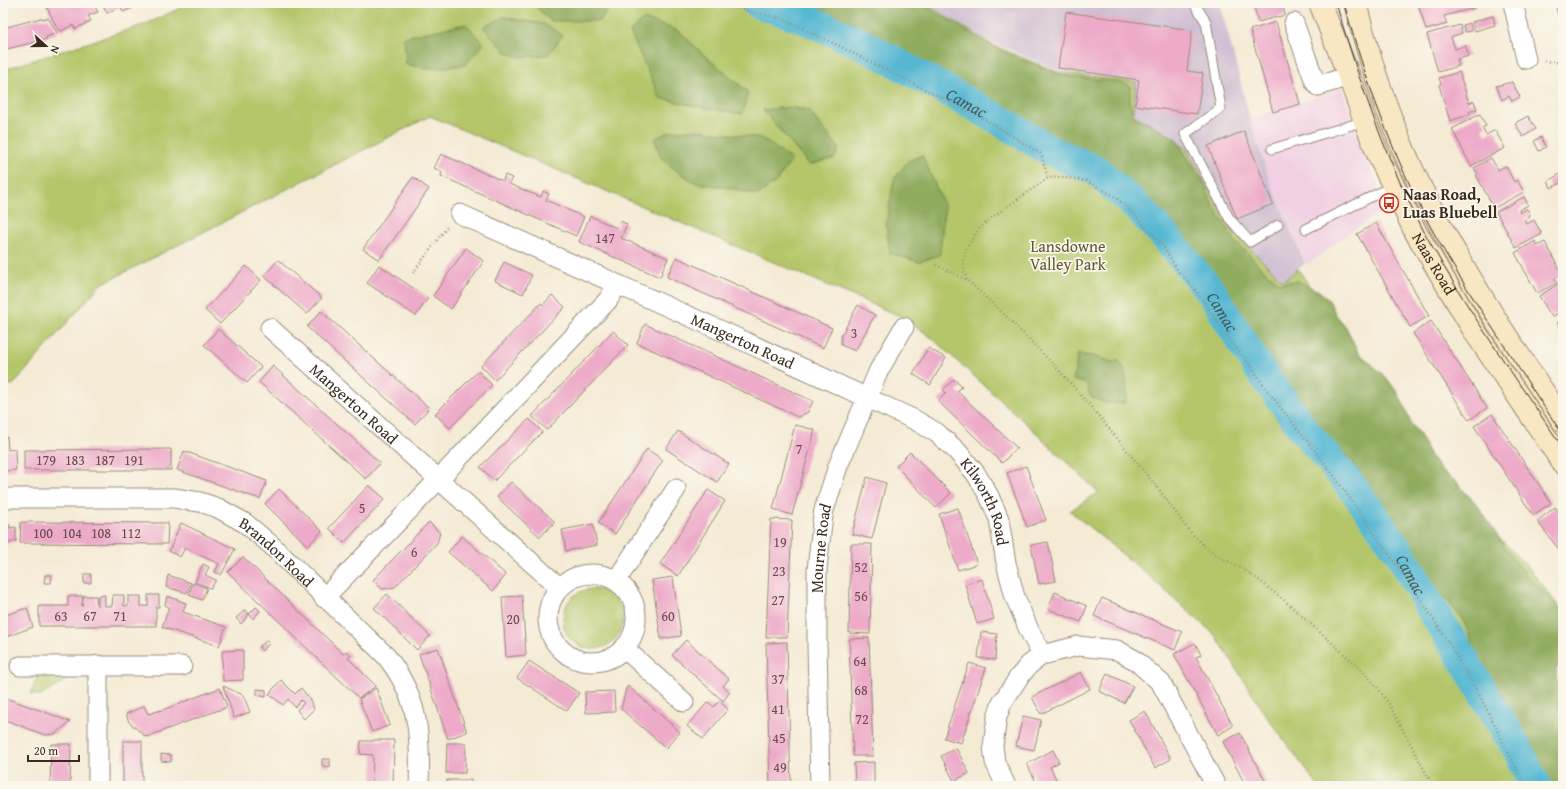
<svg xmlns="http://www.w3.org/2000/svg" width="1566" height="789" viewBox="0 0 1566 789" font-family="'Gentium Book Plus',serif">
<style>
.built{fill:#f1d0e3}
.industrial{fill:#cebed1}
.green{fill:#b4c669;stroke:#787844}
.forest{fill:#8fab5d;stroke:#656a3e}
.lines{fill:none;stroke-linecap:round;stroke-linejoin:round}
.river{stroke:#54b7d2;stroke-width:31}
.building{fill:#edaac9}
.lane-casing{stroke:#988a7a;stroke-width:11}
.street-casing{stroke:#988a7a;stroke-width:21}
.secondary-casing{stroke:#988a7a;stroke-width:24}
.path{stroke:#988a7a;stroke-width:2.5;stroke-dasharray:1 3;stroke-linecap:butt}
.lane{stroke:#fff;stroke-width:9}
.street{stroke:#fff;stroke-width:19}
.secondary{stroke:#f9e7c3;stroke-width:22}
.tram{stroke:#3b2a1e;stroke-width:1}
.labels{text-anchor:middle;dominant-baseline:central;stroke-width:3.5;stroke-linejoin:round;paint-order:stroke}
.number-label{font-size:14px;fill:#684a49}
.poi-label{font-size:16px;font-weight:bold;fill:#3b2a1e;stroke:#fbf7ec;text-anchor:start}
.park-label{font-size:16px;fill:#5f5934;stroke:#fbf7ec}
.street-label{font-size:16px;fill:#3b2a1e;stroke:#fbf7ec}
.water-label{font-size:17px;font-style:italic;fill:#445b5d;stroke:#fbf7ec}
</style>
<rect width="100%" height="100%" fill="#fbf7ec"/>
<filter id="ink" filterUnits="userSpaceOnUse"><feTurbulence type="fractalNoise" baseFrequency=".025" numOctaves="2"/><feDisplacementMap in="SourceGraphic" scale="8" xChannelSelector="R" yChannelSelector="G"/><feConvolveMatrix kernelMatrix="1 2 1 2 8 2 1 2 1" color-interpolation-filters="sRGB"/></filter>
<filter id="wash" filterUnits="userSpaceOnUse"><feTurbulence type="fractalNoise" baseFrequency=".012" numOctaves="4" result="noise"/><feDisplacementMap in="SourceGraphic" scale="16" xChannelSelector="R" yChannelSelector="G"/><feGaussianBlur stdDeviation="0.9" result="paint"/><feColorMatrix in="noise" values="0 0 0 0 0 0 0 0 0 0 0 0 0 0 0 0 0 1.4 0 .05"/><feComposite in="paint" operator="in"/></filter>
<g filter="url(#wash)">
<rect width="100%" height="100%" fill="#f4ebd5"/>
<!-- built -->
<path class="built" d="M1342,88L1359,139L1376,181L1389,209L1372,217L1352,231L1307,265L1269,179L1250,119Z"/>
<!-- industrial -->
<path class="industrial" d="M923,3H1220L1250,119L1269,179L1305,263L1283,282L1232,229L1186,149L1133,114L1136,81L1057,70L975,35Z"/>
<!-- green -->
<path class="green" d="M191,3H924L993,45L1057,72L1136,82L1133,114L1186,148L1232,230L1283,281L1298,269L1398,418L1444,482L1526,565L1563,611V662L1550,676L1563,786H1318L1267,717L1215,635L1143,571L1070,511L1091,497L1099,493L1031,428L933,339L907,319L430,116L100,285L14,384L3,387V70L146,24Z
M563 619a30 30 0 1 1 60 0a30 30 0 1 1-60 0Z
M38,675H72L56,687L41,696L31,694Z"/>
<!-- forest -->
<path class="forest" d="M538,3H604L608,9L600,21H551L537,8Z
M783,3H920L988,44L1022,60L1067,76L1124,83L1130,86V103L1134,118L1148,122L1175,138L1203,182L1214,207L1237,244L1248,253L1260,267L1280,283L1297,281L1319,291L1329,300L1336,315L1346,327L1358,352L1386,377L1397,392L1404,405L1411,424L1420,435L1430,456L1441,471L1458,483L1465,492L1476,503L1508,552L1534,584L1548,595L1563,613V655L1556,667L1557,682L1563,688V786H1546L1535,768L1530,752L1504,696L1489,679L1480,664L1464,622L1450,604L1427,582L1416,560L1381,507L1351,459L1326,441L1309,421L1244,324L1230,310L1213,283L1185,254L1173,233L1152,210L1124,182L1107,171L1094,157L1050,142L1000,110L969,98L876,36L847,24Z
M504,17L543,24L563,35L548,55L520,57L506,52L483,27Z
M644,19L679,31L705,56L748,92L742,114L699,107L660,98L630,32Z
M466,24L484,44L465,65L426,69L406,64L404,37Z
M789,107L808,110L839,148L835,158L809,165L763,110Z
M698,130L762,138L792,160L776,182L758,195L730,188L696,183L678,172L662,159L654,139L671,131Z
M922,155L945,207L942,232L940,255L919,262L890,253L886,225L894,179L908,161Z
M1078,354L1097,357L1113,362L1119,360C1128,374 1128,387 1126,403H1105L1090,396L1087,384L1073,380Z"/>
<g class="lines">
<!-- river -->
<path class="river" id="s1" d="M757,3L801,17L862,44L998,119L1047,149L1097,171L1114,187L1133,203L1164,235L1212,293L1257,366L1304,430L1353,488L1400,553L1428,604L1459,652L1520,754L1536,786"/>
</g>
<g id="blocks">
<!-- building -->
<path class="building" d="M50,3H93L98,12L88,16L91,21L75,29L73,25L61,31L56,26L46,5Z
M102,3H118L119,7L107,13Z
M119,3H136L137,6L123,12Z
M1253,3H1282L1285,15L1258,22Z
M1418,3H1474L1475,8L1444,16L1447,24L1426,30Z
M1555,3H1563V31H1562Z
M1066,12L1192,30L1187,71L1203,73L1197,114L1135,105L1139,80L1058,68Z
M1493,16L1495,25L1475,31L1472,22Z
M41,18L42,19L48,18L57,33L46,37L47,39L3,50V28Z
M1276,22L1300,104L1273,112L1250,30Z
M1470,23L1472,31L1465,32L1463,25Z
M1460,25L1462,33L1451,37L1455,49L1465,45L1469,56L1457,59L1459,66L1438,72L1427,34Z
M1459,72L1469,103L1474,101L1477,109L1469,112L1470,114L1450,121L1439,85L1441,84L1439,78Z
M1512,82L1520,97L1512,101L1509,96L1502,100L1496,86Z
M1480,114L1486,126L1482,128L1486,135L1495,130L1505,148L1471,166L1452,129Z
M1528,116L1536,129L1523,137L1515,123Z
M1244,131L1273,204L1237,219L1208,146Z
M1541,137L1546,147L1539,151L1534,141Z
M441,154L503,181L505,175L512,178L509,184L541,197L543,191L549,194L546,200L584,217L576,236L441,176L442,172L434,168Z
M1491,158L1498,170L1506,166L1514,182L1517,180L1524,192L1494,208L1476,175L1478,174L1474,168Z
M1560,174L1563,182L1551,188L1548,181Z
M413,177L429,189L379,260L363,249Z
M1524,197L1528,205L1519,210L1520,213L1526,209L1529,211L1530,214L1529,218L1524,220L1527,224L1534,220L1542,234L1516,248L1496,212Z
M590,216L617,228L620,221L627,224L621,238L668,258L660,277L579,242Z
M1376,223L1429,316L1410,327L1357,234Z
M1535,241L1537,246L1545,242L1562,274L1554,279L1557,283L1537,293L1515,253Z
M466,248L484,261L451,309L433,296Z
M676,257L832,328L823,348L667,277Z
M278,260L322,298L307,314L264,276Z
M504,262L532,275L523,294L495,281Z
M379,265L428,298L416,316L367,283Z
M246,266L261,280L220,324L205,310Z
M1563,281V310L1552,317L1539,296Z
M552,295L565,307L495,380L481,366L541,303L543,305Z
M858,305L875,315L855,351L841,345V336Z
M321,311L429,408L415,424L307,327Z
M1563,318V332L1557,323Z
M1431,321L1487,408L1469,420L1413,333Z
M645,324L813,401L808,412L798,417L637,343Z
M218,329L261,367L247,383L204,345Z
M613,331L628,345L547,430L532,416Z
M928,348L946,358L930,385L913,374Z
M273,366L380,463L366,479L259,382Z
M478,371L492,385L450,428L435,414Z
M954,379L962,387L957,391L1017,448L1002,463L938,401L946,393L943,390Z
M1492,414L1551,503L1533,515L1474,426Z
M529,419L542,432L494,481L480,467Z
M795,425L815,430L792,515L773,509Z
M678,431L729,464L717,482L666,449Z
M3,437H7L8,450L15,449L16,470L3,471Z
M171,449V470H24V450Z
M647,449L663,460L615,534L598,523Z
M184,451L267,481L260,499L177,470Z
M910,452L951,493L936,508L896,466Z
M1026,466L1046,520L1027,527L1007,473Z
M867,477L886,483L872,539L852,534Z
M511,482L555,522L540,537L497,497Z
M369,485L385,499L344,543L329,528Z
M279,489L322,531L308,546L265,504Z
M708,490L725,501L678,576L660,564Z
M1555,507L1563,518V555L1537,521Z
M958,508L977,564L958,570L939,514Z
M771,519L792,520L787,637H766Z
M21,522L168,523L167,544L20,543Z
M429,522L440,533L437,543L395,587L382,589L373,580Z
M181,523L235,549L221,575L215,572L219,564L185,548L180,557L169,551Z
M9,524L10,528L16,527V541L3,545V525Z
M593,524L597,545L566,551L562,530Z
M462,536L506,575L493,591L448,552Z
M1048,542L1056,581L1039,584L1031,545Z
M851,544H872L870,634L849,633Z
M243,557L338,649L343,654L347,651L351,656L348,658L376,686L359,698L323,664L228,572Z
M203,564L209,567L205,575L216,580L211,588L195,582Z
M84,574H91V583H84Z
M45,575H52L51,583H44Z
M168,575L191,583L187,593L166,587Z
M673,577L681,636L661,639L652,580Z
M982,579L994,619L977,624L965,584Z
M193,583L207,588L202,600L189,595Z
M1055,592L1087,606L1081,622L1048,609Z
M387,594L430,636L417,650L374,608Z
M105,595V606H112L113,595H124V606H128V596H141V606H148V595H159V607H156V626H39V606H68V596H83L82,606L83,596H96L97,606H98V596Z
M167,596L186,603L183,612L226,627L219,646L162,627L169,607L165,605Z
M522,596L526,655L506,657L502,597Z
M1102,598L1182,632L1175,650L1094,616Z
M256,607L260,611L253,619L249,614L241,624L236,618L245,610L249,614Z
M27,608L33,627L3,638V616Z
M981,632L997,634L995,660L978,658Z
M869,638L873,756H853L849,639Z
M267,640L270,643L262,651L259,647Z
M686,640L729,679L723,686L730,692L723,701L672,655Z
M787,642L791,786H770L766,643Z
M1195,643L1201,655L1196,657L1233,726L1218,735L1174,654Z
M438,648L467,732L448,739L419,654Z
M243,650V680L223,681L222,651Z
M529,661L579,693L567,711L517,678Z
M969,663L986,668L961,743L944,738Z
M1081,672L1090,689L1041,714L1032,697Z
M1107,674L1133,686L1124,703L1099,691Z
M281,680L295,694L301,688L309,698L314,709L304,719L297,710L304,703L301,700L295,707L288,699L283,705L269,694Z
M223,686L243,695L250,712L234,718Z
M628,686L680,732L666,748L621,709L626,689Z
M220,688L227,707L146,737L129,722L126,714L144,706L148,714L165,709Z
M376,688L390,725L372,732L359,699Z
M257,689L266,690V697L257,695Z
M614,691L615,712L586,713L585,692Z
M3,697L53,715L70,722L55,734L45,735L3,719Z
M719,701L728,709L703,739L687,726L708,702L714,707Z
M1145,711L1171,759L1155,768L1129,720Z
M1023,716L1041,720L1034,750L1016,746Z
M1240,733L1252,756L1268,786H1246L1223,742Z
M373,740H394L393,786H372L373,755L360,754L361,741H373Z
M123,741H142V786H123Z
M447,743H466L465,773H446Z
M51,744H71L70,786H50Z
M956,748L969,773L954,781L941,756Z
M1053,750L1059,762L1050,767L1056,779L1042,786H1038L1027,764Z
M161,754L171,755V762L161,761Z
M322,759H330V767L322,766Z
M874,762V786H855L854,763Z
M447,780H471V786H447Z"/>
</g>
</g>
<g filter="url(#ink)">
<use href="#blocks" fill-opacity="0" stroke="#988a7a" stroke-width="1"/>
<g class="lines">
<defs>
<path id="lane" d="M1194,3L1206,22L1221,108L1185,134L1229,218L1250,242L1278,225
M1272,149L1365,121
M1306,229L1393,186"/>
<g id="street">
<path d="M1513,3L1526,59"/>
<path d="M1294,23L1315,82L1318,86L1349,76"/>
<path id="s2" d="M460,214L722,331L915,420L937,433L957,451L976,474L989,496L999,519L1006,563L1015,597L1029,630L1042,655"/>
<path id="s3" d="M270,328L560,588"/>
<path id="s4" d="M3,498H174L200,502L218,508L245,523L270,544L385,655C419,696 421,735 419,786"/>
<circle cx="592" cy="618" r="44"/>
<path d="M616,581L676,489"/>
<path d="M324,598L439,479L608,300L617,285"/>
<path d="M624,648L684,702"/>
<path d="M20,666H182"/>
<path d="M98,786V665"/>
<path id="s5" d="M820,786L817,644V570L822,523L824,510L838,466L879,370L904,327"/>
<path d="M1006,786L995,762L993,746L997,717L1002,703L1019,677L1029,665L1042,655L1078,646L1117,650L1135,660L1161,683L1216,786"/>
</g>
<g id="secondary">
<path id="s6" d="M1320,3L1349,76L1365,121L1378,154L1415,231L1475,332L1563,463"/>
<path d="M1355,3C1371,67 1392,129 1421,188C1461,270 1512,346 1563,421"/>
</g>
</defs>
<!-- lane casing -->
<use href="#lane" class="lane-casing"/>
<!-- street casing -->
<use href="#street" class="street-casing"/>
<!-- secondary casing -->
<use href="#secondary" class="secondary-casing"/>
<!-- path -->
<path class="path" d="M719,3L726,6L780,18L837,45L988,121L1041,154L1048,178
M1544,61L1563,63
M936,265L967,280L1008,318L1054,365L1093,409L1160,491L1186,527L1203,545L1219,557L1243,569L1260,581L1284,600L1363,671L1377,687L1389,704L1433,786
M413,273L447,227
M967,280L964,270L963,260L967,247L978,230L991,218L1048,178L1062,177L1086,181L1114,196L1127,207L1162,245L1179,272L1195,289L1232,343L1251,366L1267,390L1332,473L1419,597L1447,640L1481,698L1525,786"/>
<!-- lane -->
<use href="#lane" class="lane"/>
<!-- street -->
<use href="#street" class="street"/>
<!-- secondary -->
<use href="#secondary" class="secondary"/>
<!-- tram -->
<path class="tram" d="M1336,3C1360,84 1387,163 1427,237C1467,310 1517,380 1563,448
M1344,3C1365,80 1393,155 1430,226C1448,259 1469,292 1490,324C1514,361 1538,398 1563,435"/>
</g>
</g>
<!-- icons -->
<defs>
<symbol id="bus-ring" viewBox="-11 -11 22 22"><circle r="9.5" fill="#fbf7ec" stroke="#c8321e" stroke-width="1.5"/><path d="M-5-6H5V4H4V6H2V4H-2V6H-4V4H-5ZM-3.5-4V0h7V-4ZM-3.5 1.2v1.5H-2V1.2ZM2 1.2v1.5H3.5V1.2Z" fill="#c8321e"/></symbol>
</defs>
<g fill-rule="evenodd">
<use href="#bus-ring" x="1378" y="192" width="22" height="22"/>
</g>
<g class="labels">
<!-- number labels -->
<g class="number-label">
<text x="605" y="238">147</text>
<text x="854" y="333">3</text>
<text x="799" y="449">7</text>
<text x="46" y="460">179</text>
<text x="75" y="460">183</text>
<text x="105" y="460">187</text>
<text x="134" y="460">191</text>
<text x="362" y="508">5</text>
<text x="43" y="533">100</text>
<text x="72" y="533">104</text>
<text x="101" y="533">108</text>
<text x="131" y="533">112</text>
<text x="780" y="542">19</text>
<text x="414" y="552">6</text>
<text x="861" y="567">52</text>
<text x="779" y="571">23</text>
<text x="861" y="596">56</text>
<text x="778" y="600">27</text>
<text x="61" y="616">63</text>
<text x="90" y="616">67</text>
<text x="120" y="616">71</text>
<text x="668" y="616">60</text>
<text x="513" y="619">20</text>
<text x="860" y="661">64</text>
<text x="778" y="679">37</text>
<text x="861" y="690">68</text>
<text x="778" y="709">41</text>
<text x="862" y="719">72</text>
<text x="779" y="738">45</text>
<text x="780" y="767">49</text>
</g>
<!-- poi labels -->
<g class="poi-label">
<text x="1403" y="194">Naas Road,<tspan x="1403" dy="18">Luas Bluebell</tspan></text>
</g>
<!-- park labels -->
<g class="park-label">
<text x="1068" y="246">Lansdowne<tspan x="1068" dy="18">Valley Park</tspan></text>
</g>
<!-- street labels -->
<g class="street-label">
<text stroke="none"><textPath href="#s6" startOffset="285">Naas Road</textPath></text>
<text stroke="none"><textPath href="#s2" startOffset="310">Mangerton Road</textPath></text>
<text stroke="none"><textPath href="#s3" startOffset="113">Mangerton Road</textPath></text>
<text stroke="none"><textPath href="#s2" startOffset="611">Kilworth Road</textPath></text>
<text stroke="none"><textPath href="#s5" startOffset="238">Mourne Road</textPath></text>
<text stroke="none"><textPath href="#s4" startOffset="290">Brandon Road</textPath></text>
</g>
<!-- water labels -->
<g class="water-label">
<text stroke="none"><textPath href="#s1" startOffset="233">Camac</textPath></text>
<text stroke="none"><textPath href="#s1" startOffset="570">Camac</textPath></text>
<text stroke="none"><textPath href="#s1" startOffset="894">Camac</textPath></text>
</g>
</g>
<!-- margin -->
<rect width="1566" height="789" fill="none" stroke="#fbf7ec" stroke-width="16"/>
<!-- north arrow -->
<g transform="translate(46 46) rotate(111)" stroke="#fbf7ec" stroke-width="3" paint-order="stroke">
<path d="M0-3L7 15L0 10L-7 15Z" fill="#3b2a1e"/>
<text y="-6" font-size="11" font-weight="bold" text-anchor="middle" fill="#3b2a1e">N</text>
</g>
<!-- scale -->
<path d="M28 755v6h51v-6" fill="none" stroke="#3b2a1e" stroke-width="2"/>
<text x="34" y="755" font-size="12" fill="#3b2a1e" stroke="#fbf7ec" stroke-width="3" paint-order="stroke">20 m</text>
</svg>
